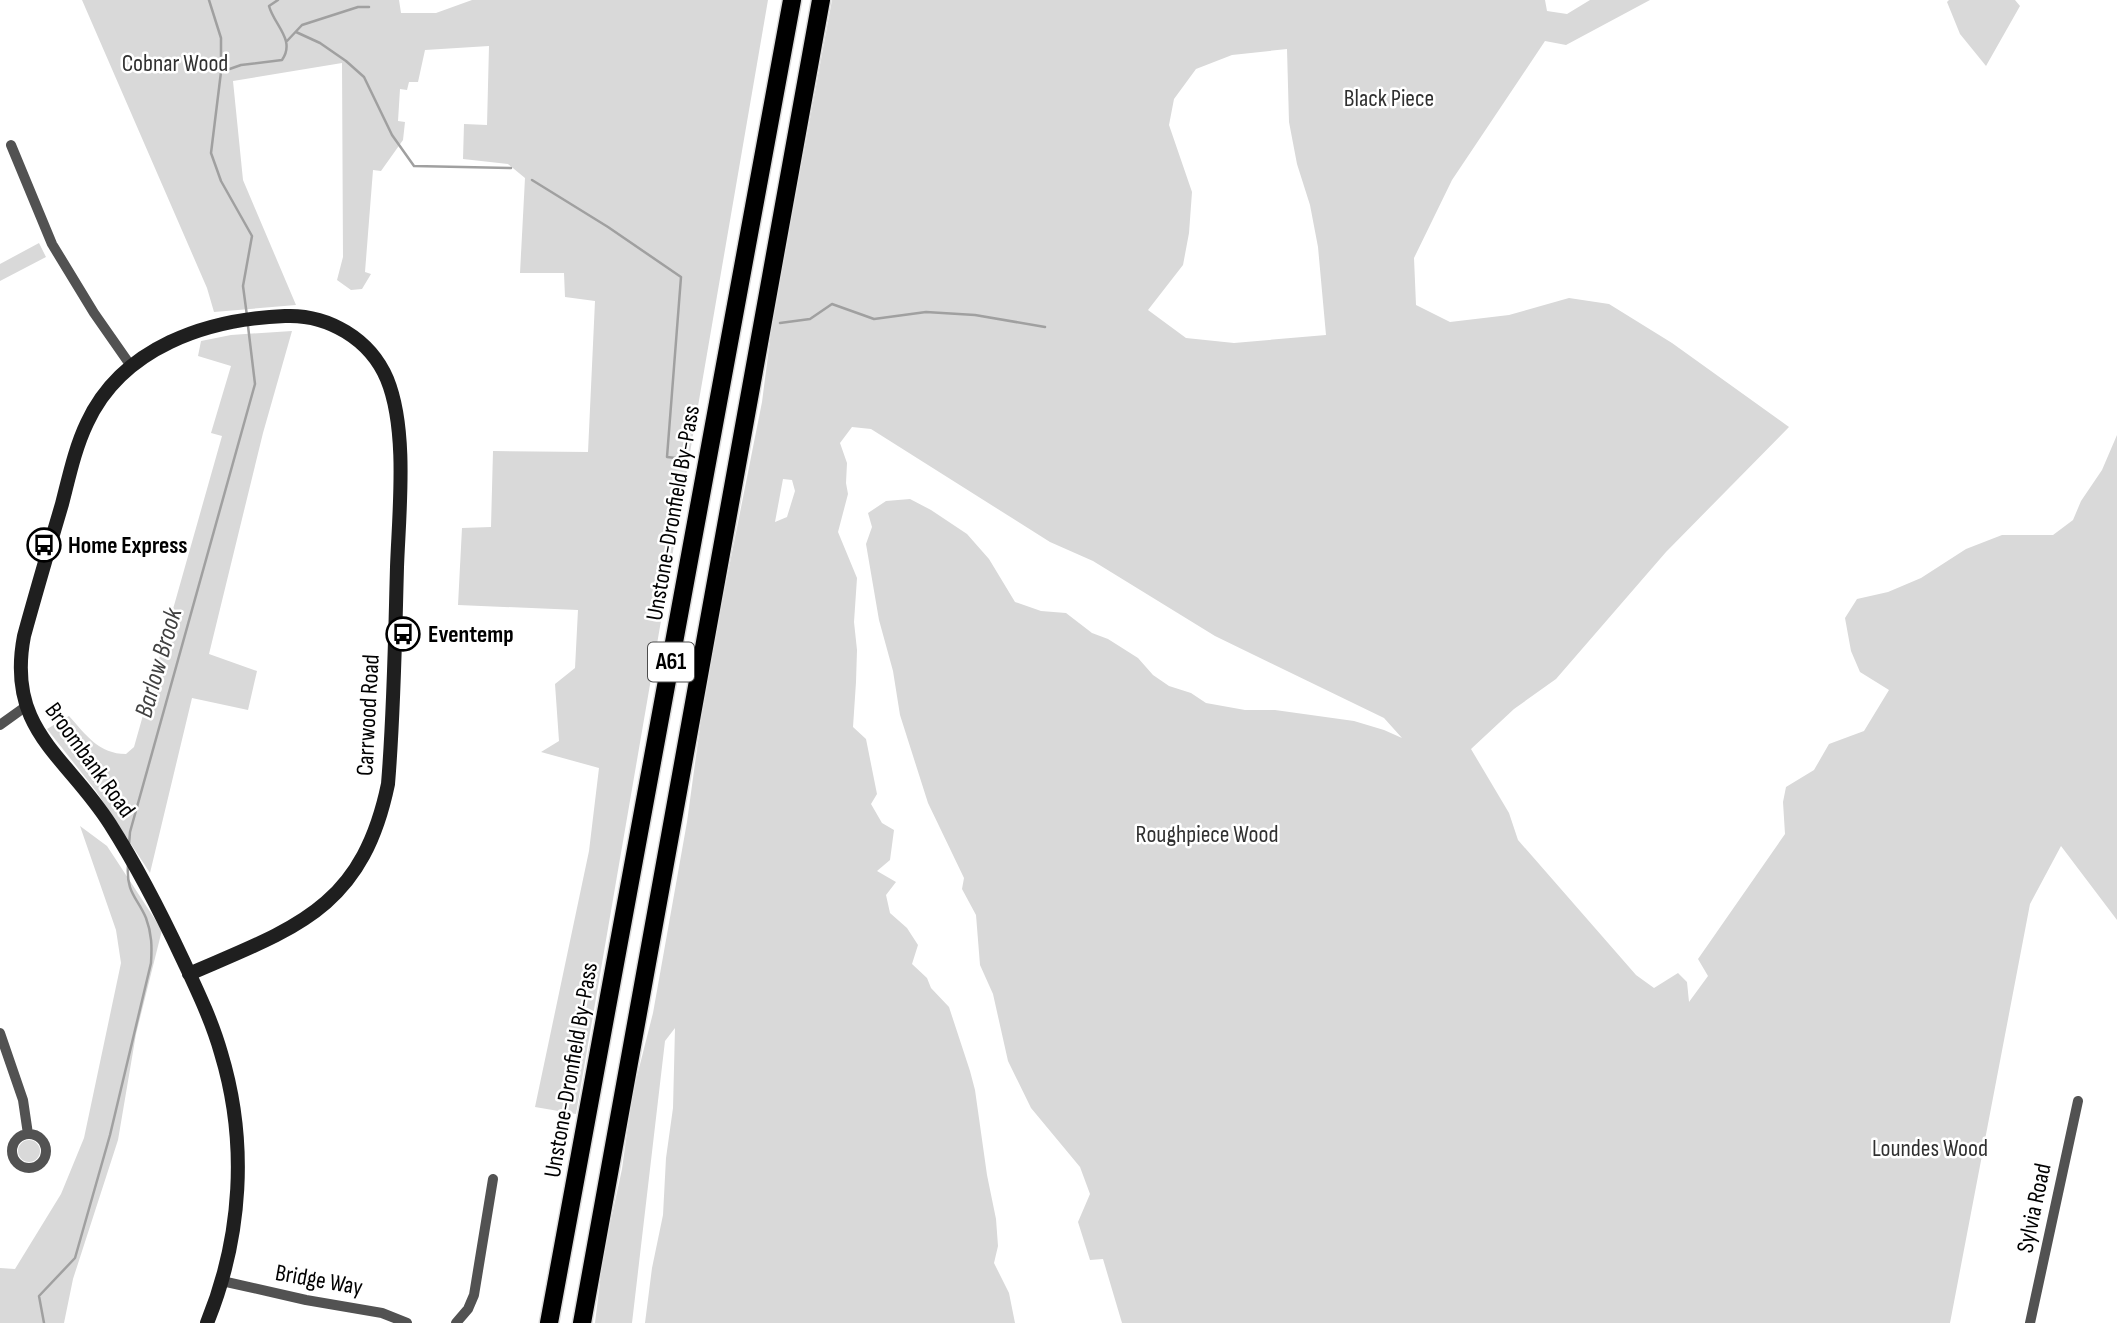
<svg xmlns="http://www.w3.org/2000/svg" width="2117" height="1323" viewBox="0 0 2117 1323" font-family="'Sofia Sans Condensed',sans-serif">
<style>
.green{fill:#d9d9d9;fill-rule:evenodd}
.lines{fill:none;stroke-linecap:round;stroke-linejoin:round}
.stream{stroke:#a0a0a0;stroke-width:2.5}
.highway-casing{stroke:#dbdbdb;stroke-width:21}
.street{stroke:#525252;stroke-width:10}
.secondary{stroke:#1f1f1f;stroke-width:14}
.highway{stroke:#000;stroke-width:18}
.labels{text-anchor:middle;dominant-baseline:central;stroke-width:5;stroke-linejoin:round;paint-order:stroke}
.shield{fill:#fff;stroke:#4c4c4c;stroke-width:2}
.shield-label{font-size:23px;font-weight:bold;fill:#000}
.park-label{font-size:24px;fill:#303030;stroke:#fff}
.street-label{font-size:24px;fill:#000;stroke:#fff}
.poi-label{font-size:24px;font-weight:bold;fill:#000;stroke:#fff;text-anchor:start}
.water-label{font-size:26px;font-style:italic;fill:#414141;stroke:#fff}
</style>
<rect width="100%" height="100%" fill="#fff"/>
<!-- green -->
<path class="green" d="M82,0H399L401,13H436L472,0H768L576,1114L535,1107L589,851L599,768L541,752L559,741L555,684L575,668L578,610L458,605L462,528L491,527L493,451L588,452L595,301L565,297L564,273H520L525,178L508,164L463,159L464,124L487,125L489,46L425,50L418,82H409L407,90L400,89L398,121L405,122L403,140L381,171L373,170L365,272L371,274L362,289L351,290L337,280L343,257L342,63L233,81L243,180L296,305L214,312L207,288Z
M832,0H1545L1547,11L1567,14L1590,0H1650L1566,45L1545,41L1452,180L1414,258L1416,305L1450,322L1509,315L1569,298L1609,304L1672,343L1789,427L1666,552L1556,679L1514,709L1471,749L1509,813L1518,840L1636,975L1654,988L1678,973L1687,982L1689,1002L1708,976L1698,959L1785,834L1783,802L1786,787L1814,770L1829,744L1864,731L1889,690L1860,672L1851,651L1845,618L1857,599L1888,592L1921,578L1966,549L2002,535H2053L2073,520L2081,501L2102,470L2117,435V920L2061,846L2030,904L1950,1323H1122L1103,1259L1090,1260L1078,1222L1090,1194L1080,1167L1031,1108L1008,1061L993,994L980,965L976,915L962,889L964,878L928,803L900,715L893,671L879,620L866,544L872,527L868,513L886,501L910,499L931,510L967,534L989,559L1015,602L1041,611L1066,613L1092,633L1108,639L1138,658L1153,675L1169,686L1191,693L1206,703L1245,710H1275L1354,721L1384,730L1402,738L1384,718L1215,636L1093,561L1050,542L871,429L852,427L840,443L847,463L846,483L848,494L838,532L857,578L854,622L857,650L856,682L853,727L866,739L877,794L871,804L882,823L894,830L890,860L877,871L896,882L886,895L890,913L907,928L918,945L912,964L927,978L931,988L949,1007L970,1071L975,1090L987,1175L996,1219L998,1246L994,1263L1009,1293L1015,1323H645L652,1268L663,1215L666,1158L673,1108L675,1028L665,1041L632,1323H595L603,1257L622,1169L632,1096L653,1013L687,822L706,683L762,402L772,324ZM1287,49L1289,122L1297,164L1310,205L1318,247L1326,335L1234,343L1186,338L1148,310L1183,265L1189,233L1192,192L1169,125L1174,99L1196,69L1232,55ZM783,479L792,480L795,491L787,517L775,522Z
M1949,0H2015L2020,6L1986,66L1960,34L1947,2Z
M39,243L46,257L0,281V264Z
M292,331L263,433L209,654L257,671L248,710L192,698L150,873L96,791L47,729L69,716C86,735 99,754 126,754L134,747L222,436L211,433L231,366L198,356L201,341L231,335Z
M80,826L107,846L162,930L136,1034L118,1140L73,1279L64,1323H0V1268L15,1269L61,1194L84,1138L121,963L116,930Z
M18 1151a11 11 0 1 1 22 0a11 11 0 1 1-22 0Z"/>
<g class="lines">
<!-- stream -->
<path class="stream" d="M209,0L221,38V72L211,153L221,181L252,236L243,286L247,316
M296,32L320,43L346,61L364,77L392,135L414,166L511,168
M287,41L302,25L358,7H369
M221,72L241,65L282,60C296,40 274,25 269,6L278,0
M532,180L608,227L681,277L667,457L676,458
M780,323L810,319L832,304L874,319L926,312L975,315L1045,327
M129,845L130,832L255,384L248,326
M44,1323L39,1296L75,1258L110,1135L151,963C152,947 152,934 146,918C137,897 126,893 128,865"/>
<defs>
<path id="highway" d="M549,1323L792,0
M582,1323L821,0"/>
</defs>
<!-- highway casing -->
<use href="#highway" class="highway-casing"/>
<!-- street -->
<path class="street" d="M11,145L52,244L94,313L131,366
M0,725L25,707
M0,1033L23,1100L28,1134
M12 1151a17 17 0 1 1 34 0a17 17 0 1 1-34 0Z
M222,1281L306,1300L382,1313L407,1323
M456,1323L468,1309L474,1295L493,1179
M2030,1323L2078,1101"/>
<!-- secondary -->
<path class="secondary" d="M189,974C295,928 362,909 388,784C394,712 395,639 397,567C399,512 408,430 387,379C370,339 328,314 285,316C207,319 122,347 87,423C75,448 69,477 62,504C49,548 36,592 24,636C6,730 66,755 110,824C138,868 161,913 183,960C197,990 212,1021 221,1053C248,1142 242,1237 207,1323"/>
<!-- highway -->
<use href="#highway" class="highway"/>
</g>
<!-- icons -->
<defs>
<symbol id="bus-ring" viewBox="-11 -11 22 22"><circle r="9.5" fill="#fff" stroke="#000" stroke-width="1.5"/><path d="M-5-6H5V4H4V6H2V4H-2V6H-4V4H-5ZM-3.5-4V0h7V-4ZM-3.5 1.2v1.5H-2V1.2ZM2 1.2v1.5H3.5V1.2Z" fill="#000"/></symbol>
</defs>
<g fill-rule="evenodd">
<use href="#bus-ring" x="25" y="526" width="38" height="38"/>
<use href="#bus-ring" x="384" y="615" width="38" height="38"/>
</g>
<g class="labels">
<!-- shield labels -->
<rect class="shield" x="648" y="642.5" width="46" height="39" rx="5"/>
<g class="shield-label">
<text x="671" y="662">A61</text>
</g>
<!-- park labels -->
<g class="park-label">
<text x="175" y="63">Cobnar Wood</text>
<text x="1389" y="98">Black Piece</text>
<text x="1207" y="834">Roughpiece Wood</text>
<text x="1930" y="1148">Loundes Wood</text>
</g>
<!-- street labels -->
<g class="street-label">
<text transform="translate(673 513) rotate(-80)">Unstone-Dronfield By-Pass</text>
<text transform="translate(368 715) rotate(-87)">Carrwood Road</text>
<text transform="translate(90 760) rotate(54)">Broombank Road</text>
<text transform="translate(571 1070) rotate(-80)">Unstone-Dronfield By-Pass</text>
<text transform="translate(2034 1208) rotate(-78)">Sylvia Road</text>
<text transform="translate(319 1280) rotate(10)">Bridge Way</text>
</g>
<!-- poi labels -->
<g class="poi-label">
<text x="68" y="545">Home Express</text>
<text x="428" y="634">Eventemp</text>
</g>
<!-- water labels -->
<g class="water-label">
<text transform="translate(159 663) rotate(-74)">Barlow Brook</text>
</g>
</g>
</svg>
